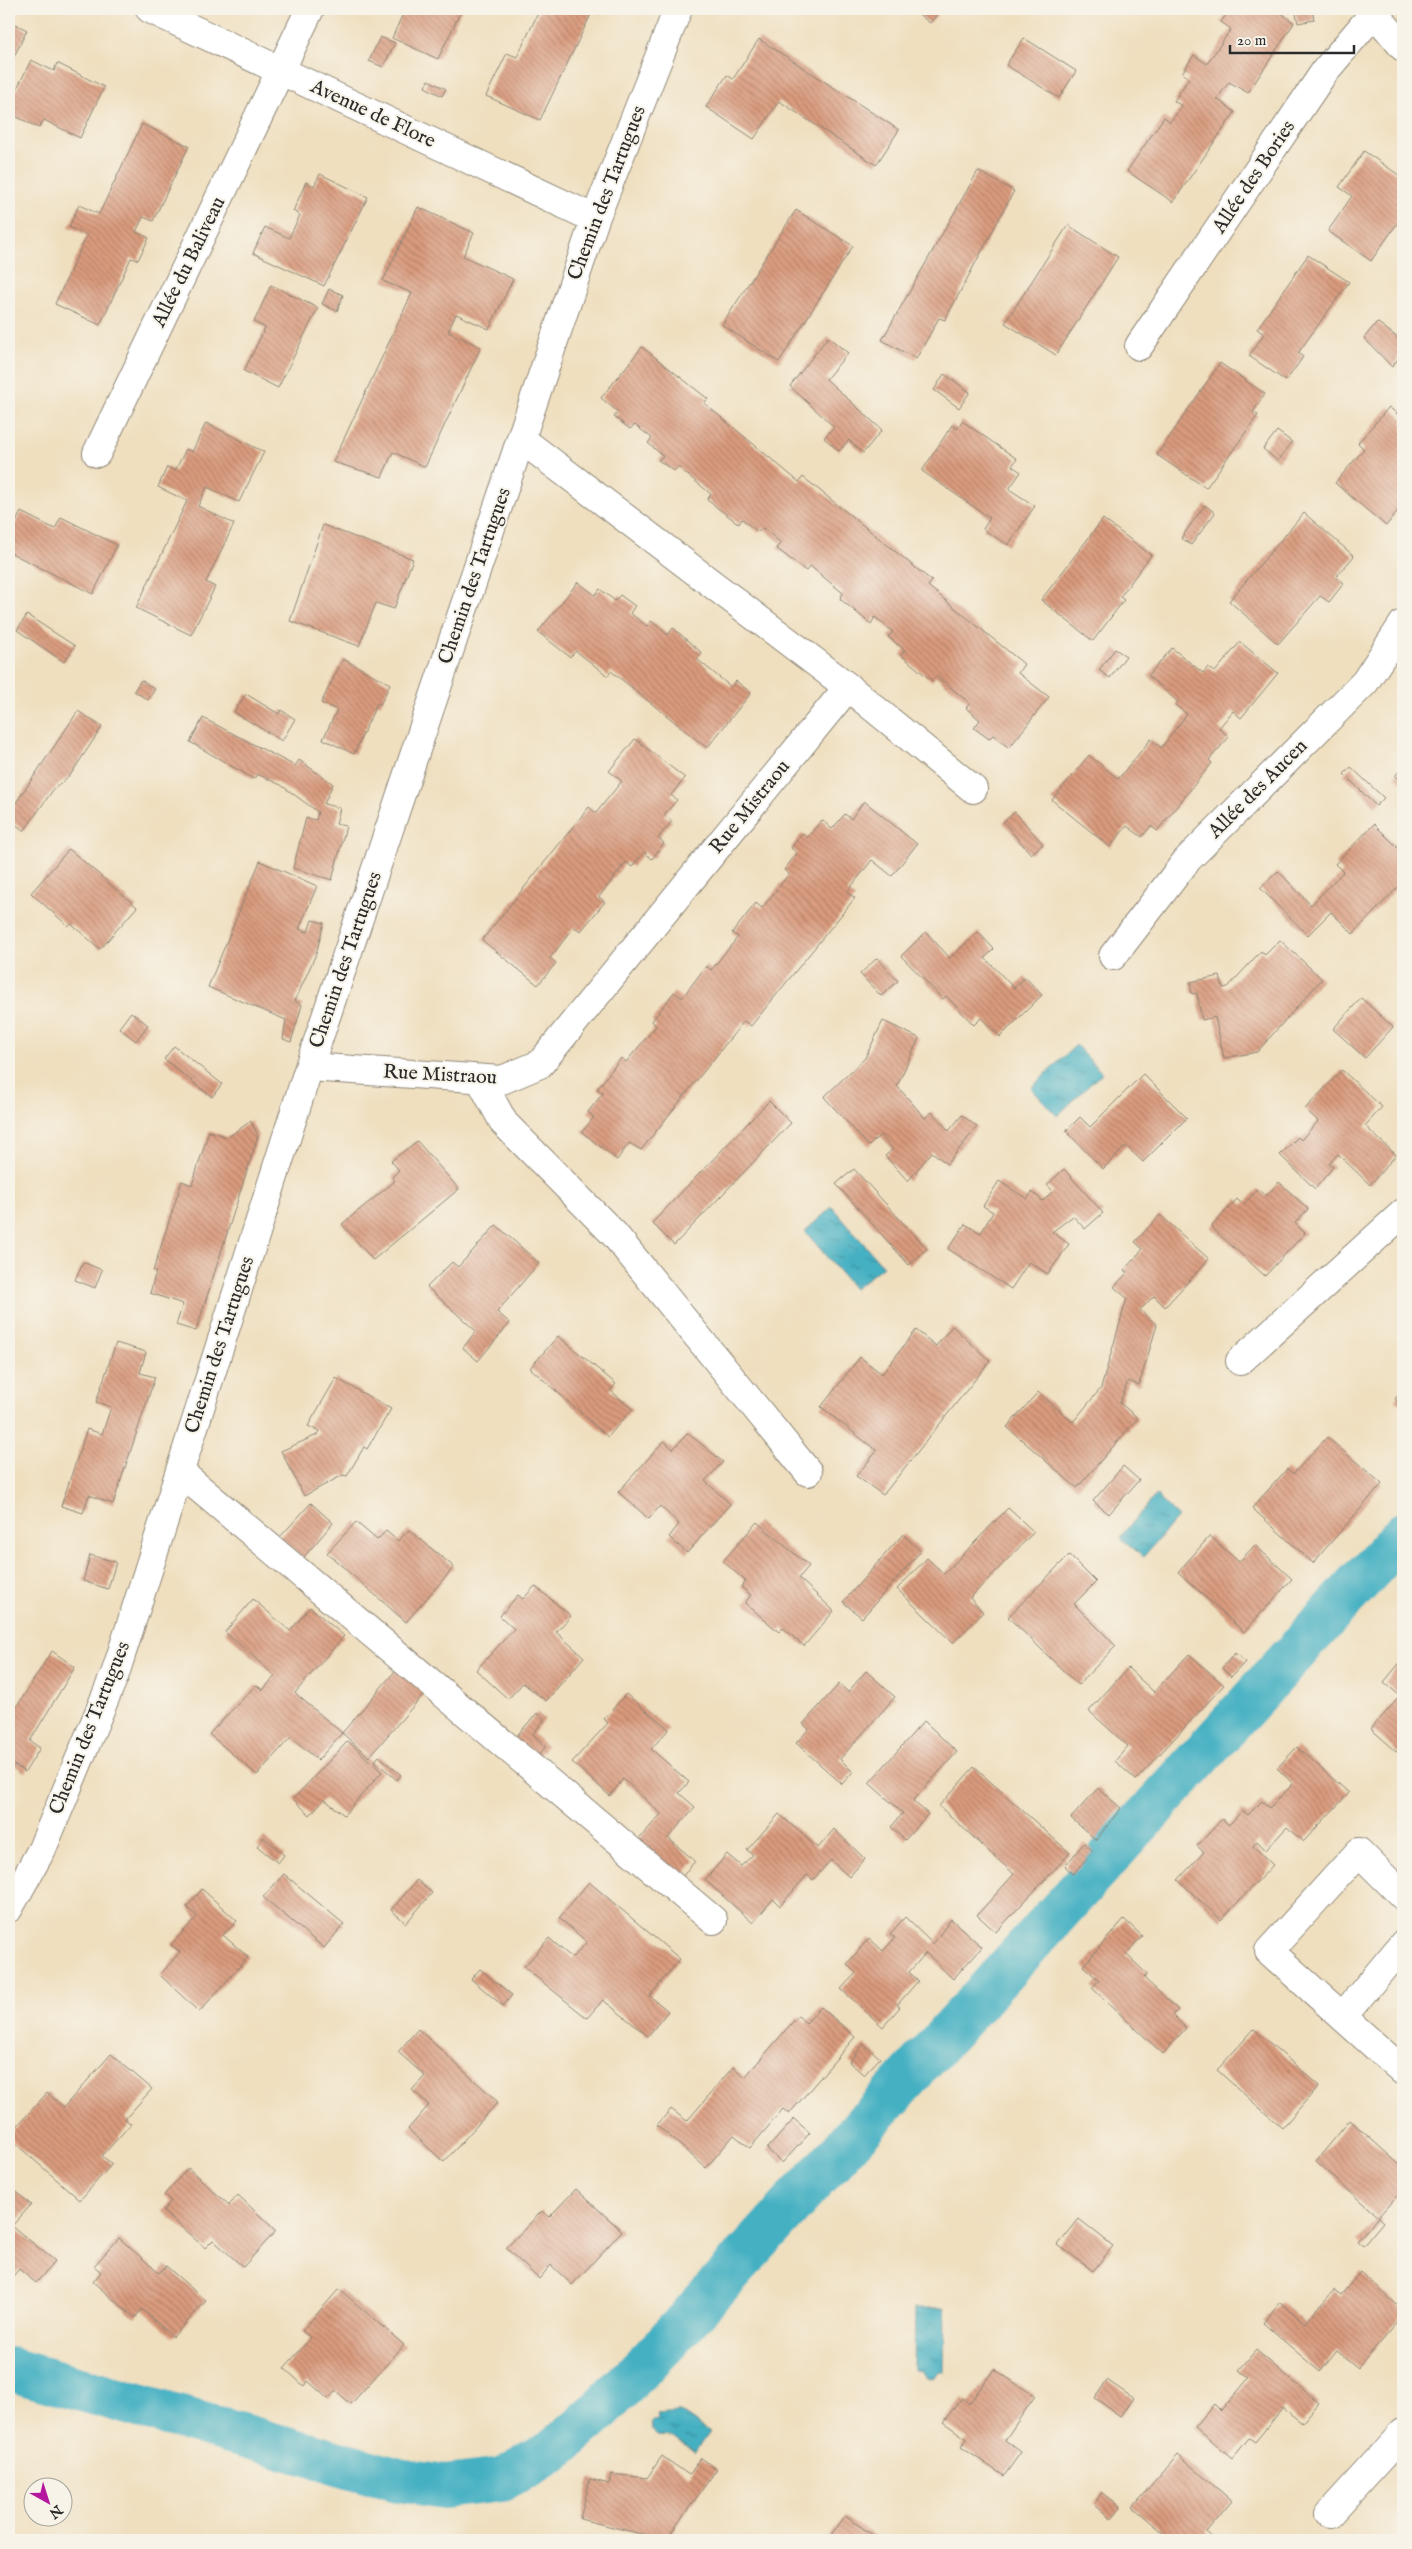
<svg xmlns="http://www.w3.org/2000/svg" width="1412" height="2549" viewBox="0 0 1412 2549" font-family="'IM FELL English',serif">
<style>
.water{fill:url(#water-ripples);stroke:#386e76}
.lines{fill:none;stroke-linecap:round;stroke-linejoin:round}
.canal{stroke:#44b0c2;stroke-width:44}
.building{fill:url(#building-back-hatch)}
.street-casing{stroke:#8d8575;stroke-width:30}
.street{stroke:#fff;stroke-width:28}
.labels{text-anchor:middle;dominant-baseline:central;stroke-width:4;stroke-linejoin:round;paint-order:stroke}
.street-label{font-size:20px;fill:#2b2b2b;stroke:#f7f3e8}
</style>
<defs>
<pattern id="water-ripples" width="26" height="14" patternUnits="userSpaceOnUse" patternTransform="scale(1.25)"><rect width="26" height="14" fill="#44b0c2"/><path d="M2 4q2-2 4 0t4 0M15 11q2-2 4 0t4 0" fill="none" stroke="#398f9e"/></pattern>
<pattern id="building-back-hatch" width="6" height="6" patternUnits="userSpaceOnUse" patternTransform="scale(1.25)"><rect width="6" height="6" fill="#da9b7e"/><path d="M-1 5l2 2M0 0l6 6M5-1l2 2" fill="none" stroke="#b17f67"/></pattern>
</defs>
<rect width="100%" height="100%" fill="#f7f3e8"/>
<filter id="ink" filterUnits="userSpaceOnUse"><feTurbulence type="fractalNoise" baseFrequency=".02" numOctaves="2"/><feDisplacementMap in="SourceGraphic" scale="10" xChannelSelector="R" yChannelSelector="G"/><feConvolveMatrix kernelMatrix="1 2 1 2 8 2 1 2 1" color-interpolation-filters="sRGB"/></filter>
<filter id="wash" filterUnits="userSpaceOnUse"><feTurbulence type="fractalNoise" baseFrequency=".0096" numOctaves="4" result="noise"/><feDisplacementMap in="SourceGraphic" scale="20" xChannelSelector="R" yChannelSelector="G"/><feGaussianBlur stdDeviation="1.12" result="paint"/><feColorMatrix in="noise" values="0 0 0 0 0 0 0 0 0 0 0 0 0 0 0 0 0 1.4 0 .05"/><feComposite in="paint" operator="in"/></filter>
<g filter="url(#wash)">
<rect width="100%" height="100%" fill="#efdfbf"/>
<!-- water -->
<path class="water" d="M1076,1045L1102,1073L1057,1116L1031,1088Z
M832,1207L883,1266L854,1289L805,1231Z
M1156,1495L1178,1517L1143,1557L1120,1537Z
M915,2308H945L944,2371H939L932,2378L925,2377L921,2371L914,2370Z
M680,2412L709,2432L695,2452L674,2437L657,2436L652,2430L651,2421L657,2419L656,2414Z"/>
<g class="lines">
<!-- canal -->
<path class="canal" d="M9,2369L398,2480L445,2487L502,2480L552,2452L599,2411L666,2343L1403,1534"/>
</g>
<g id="blocks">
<!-- building -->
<path class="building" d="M405,9H462L438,59L392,38Z
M540,9H602L600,14L593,10L540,120L486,96L507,53L517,57Z
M912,9H942L930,23Z
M1230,9H1253L1263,15L1267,9H1277L1294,23L1248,93L1229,82L1217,99L1235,112L1173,202L1127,171L1164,117L1170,122L1182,106L1174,101L1189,78L1182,73L1194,55L1207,64L1231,29L1221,22Z
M1295,9H1312L1314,20L1298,23Z
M9,21L27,30L9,67Z
M380,37L395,43L383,67L369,61Z
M1024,38L1076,71L1059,98L1006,65Z
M759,39L899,130L876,165L779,101L754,139L706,107L727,75L733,79Z
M31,60L54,71L57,63L104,87L80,138L44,120L39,128L9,113V105Z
M428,80L446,89L442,96L425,87Z
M142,124L189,146L153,221L143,217L136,232L149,238L138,260L131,258L100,325L55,304L87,235L69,227L79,205L99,214Z
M1364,151L1403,178V215L1371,261L1328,231L1352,196L1339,187Z
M978,171L1014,191L945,320L939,318L916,359L882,340Z
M320,174L368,197L324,286L253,253L265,227L289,238L300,215L293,211L306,182L314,186Z
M418,207L474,233L463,256L513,279L489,329L456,314L448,332L481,347L425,467L393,452L382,477L333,462L412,293L383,281Z
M796,210L853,246L779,362L722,325Z
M1068,225L1118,257L1056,355L1005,323Z
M1308,255L1349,282L1298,353L1303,357L1286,381L1249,356L1264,334L1257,329Z
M271,285L318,308L278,388L244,371L265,328L254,322Z
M329,289L343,295L337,311L322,304Z
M1377,322L1403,342V352L1392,367L1364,338Z
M828,337L848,353L826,379L882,430L863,453L849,440L839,451L824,438L834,427L790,386Z
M642,347L708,399L704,403L799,482L803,477L932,581L928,586L1024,664L1018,673L1049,697L1009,748L993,735L989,739L974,728L980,720L966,708L970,703L936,676L932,681L901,655L905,650L888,637L893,632L875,617L871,624L840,599L843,593L810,566L806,571L776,548L781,543L763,528L758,532L742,519L739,524L707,500L711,494L678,467L674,471L658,460L663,456L648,443L652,438L635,425L630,429L614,417L618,412L601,398Z
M1220,363L1265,394L1253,412L1258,415L1206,488L1157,455Z
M944,374L970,392L959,408L934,390Z
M1389,407L1403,419V504L1386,526L1335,483L1364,449L1358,443Z
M962,421L1017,459L1012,466L1021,472L1009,489L1035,506L1008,545L983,529L990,518L922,471L952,425L957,429Z
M206,423L264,452L239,502L207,487L198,506L234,524L206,582L215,587L191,635L136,608L187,501L158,487L167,467L175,471L186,449L192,452Z
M1277,431L1292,442L1278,461L1263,449Z
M1205,505L1215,513L1191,545L1181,538Z
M21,512L55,529L61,517L117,545L93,594L9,552V536Z
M1304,513L1354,556L1336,577L1344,583L1329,602L1320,596L1278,644L1229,601Z
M1103,519L1151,555L1120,597L1124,600L1093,641L1041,600Z
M323,525L413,559L394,609L376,603L359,646L290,621Z
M578,582L595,595L600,589L615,601L620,595L635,606L630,613L647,626L651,621L668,635L673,628L702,653L697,659L731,687L736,681L751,693L707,748L611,671L608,676L576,651L570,657L538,632Z
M27,615L75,646L64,662L17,630Z
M1240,642L1278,673L1241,718L1233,711L1219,728L1229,737L1209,760L1212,763L1157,831L1151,826L1142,837L1127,826L1110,847L1052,800L1089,755L1118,779L1151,739L1161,748L1187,714L1175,705L1178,702L1148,676L1172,648L1203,673L1208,667L1215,672Z
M1115,649L1126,656L1110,678L1099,670Z
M343,659L390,684L380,705L377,703L354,754L323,739L337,710L321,703Z
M141,680L155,689L148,700L134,691Z
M246,694L279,714L281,710L295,719L282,741L234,712Z
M78,711L102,727L71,774L53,790L24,831L9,819V813Z
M203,718L295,766L299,760L333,784L324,804L340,808L336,824L346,826L332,880L293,868L306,818L316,820L318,812L281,785L257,774L254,779L190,742Z
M635,739L685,778L671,795L677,800L664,815L672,821L658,838L664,843L652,859L644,852L632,867L626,862L599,897L605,902L581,931L574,927L550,958L556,963L538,985L482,940L589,807L596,813L622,781L609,771Z
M1351,767L1384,798L1376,806L1344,774Z
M1403,767V784L1395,776Z
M864,801L917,844L892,876L872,860L847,892L855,898L751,1026L744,1021L641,1150L629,1143L617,1160L582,1132L594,1117L588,1112L603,1093L597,1089L621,1058L626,1062L656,1026L652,1021L674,992L682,998L706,966L711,970L738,937L732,933L756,903L762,908L789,874L784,870L797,853L791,848L802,833L807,838L822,820L832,829L845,814L851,819Z
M1015,812L1043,844L1031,854L1003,822Z
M1374,824L1403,853V882L1353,934L1331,912L1308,935L1260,888L1278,871L1311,905L1343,872L1335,864Z
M69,849L137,907L100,949L71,924L68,926L31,893Z
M260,861L317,886L299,929L308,932L312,920L324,923L316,954L295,1001L302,1005L291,1042L283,1039L286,1020L208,987Z
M926,932L950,958L978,932L994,949L985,958L1014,988L1025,977L1042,995L1000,1037L981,1018L974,1025L946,996L943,999L901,956Z
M1280,940L1322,979L1257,1052L1224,1058L1215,1017L1202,1020L1197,993L1192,994L1190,982L1220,976L1223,988L1228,987L1261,951L1265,955Z
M877,958L898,981L881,996L860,974Z
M1361,998L1393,1027L1365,1058L1333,1029Z
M131,1012L148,1025L136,1041L119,1028Z
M883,1021L919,1038L897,1086L925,1118L932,1112L949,1131L962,1115L977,1127L947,1164L932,1152L908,1181L885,1156L893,1149L880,1135L869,1146L824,1097L865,1058Z
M174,1046L222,1084L212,1097L164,1059Z
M1342,1070L1382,1107L1365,1126L1396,1155L1370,1185L1338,1154L1329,1164L1333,1167L1315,1189L1280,1155L1298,1137L1301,1140L1318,1121L1305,1109Z
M1143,1074L1187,1118L1143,1162L1126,1146L1103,1169L1066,1131L1080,1117L1090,1127Z
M769,1101L791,1123L674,1245L652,1223Z
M251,1121L258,1136L196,1331L176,1325L183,1304L150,1293L156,1272L153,1271L182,1181L192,1185L209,1131L228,1137Z
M417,1141L459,1189L373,1260L342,1224L395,1181L392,1177L399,1170L391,1161Z
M854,1169L927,1249L909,1265L836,1184Z
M1064,1169L1103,1213L1085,1229L1073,1216L1052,1232L1069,1244L1048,1274L1029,1262L1011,1289L948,1249L965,1224L981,1233L993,1212L983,1206L999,1181L1027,1199L1032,1192L1043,1201L1053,1191L1047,1185Z
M1279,1182L1308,1209L1295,1223L1305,1233L1265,1276L1211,1227L1237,1199L1243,1205L1258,1189L1266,1196Z
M1160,1215L1209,1259L1165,1307L1154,1296L1140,1310L1157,1325L1139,1385L1128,1381L1120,1403L1138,1418L1077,1488L1007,1427L1038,1392L1073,1422L1101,1388L1127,1298L1114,1287L1128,1272L1124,1270L1143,1249L1135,1242Z
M496,1225L539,1263L497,1312L510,1323L478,1361L463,1348L476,1331L427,1287L452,1262L458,1267Z
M83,1262L102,1270L95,1288L75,1280Z
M952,1326L990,1361L883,1495L856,1476L877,1451L821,1407L860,1357L882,1374L916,1330L936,1346Z
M558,1336L616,1384L610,1390L632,1409L608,1437L530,1368Z
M116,1343L146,1352L140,1373L155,1377L113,1504L89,1495L83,1513L61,1506L87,1429L102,1434L111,1407L96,1402Z
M336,1378L391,1409L367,1449L364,1447L347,1476L343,1475L304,1496L281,1451L317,1435L319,1431L308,1426Z
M1403,1389V1407L1395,1399Z
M688,1433L723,1462L705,1481L730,1504L687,1553L669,1537L679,1524L660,1506L649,1519L618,1492L664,1441L673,1449Z
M1327,1437L1382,1484L1313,1563L1252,1508L1287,1469L1293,1474Z
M1123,1466L1139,1480L1109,1514L1093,1501Z
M311,1503L333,1523L303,1558L279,1538Z
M1008,1508L1034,1532L970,1598L983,1612L953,1643L897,1589L927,1558L944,1574Z
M356,1522L377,1540L386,1531L398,1541L409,1530L454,1567L406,1622L327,1553Z
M757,1522L809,1566L799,1578L834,1611L804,1646L783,1628L779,1632L745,1603L751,1595L741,1587L745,1581L723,1561Z
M903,1534L921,1551L862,1618L843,1602Z
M1210,1536L1239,1562L1255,1545L1292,1579L1244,1632L1178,1572Z
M90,1555L116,1562L108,1589L83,1581Z
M1069,1555L1096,1582L1074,1604L1116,1646L1078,1685L1008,1617Z
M535,1586L571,1616L556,1632L584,1657L546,1701L523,1683L508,1699L476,1670L514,1629L500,1616L518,1595L523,1599Z
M253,1599L290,1631L310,1607L344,1636L295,1693L342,1733L402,1663L430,1687L369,1757L342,1733L318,1760L291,1737L257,1775L209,1734L256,1685L263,1690L275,1676L225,1632Z
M52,1651L75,1667L30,1741L40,1748L25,1772L9,1762V1719Z
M1235,1653L1245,1662L1231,1677L1222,1668Z
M1189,1654L1224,1685L1136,1780L1115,1761L1128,1746L1089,1711L1128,1668L1154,1692Z
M1403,1659V1757L1371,1729L1400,1696L1384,1682Z
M866,1671L895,1697L840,1759L853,1772L842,1784L796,1743L809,1729L803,1724L839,1684L848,1692Z
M626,1694L669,1729L651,1749L689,1782L679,1793L695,1807L668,1838L695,1861L677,1883L634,1845L661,1814L623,1779L610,1796L572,1762L608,1723L604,1719Z
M537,1713L545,1719L533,1734L546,1746L535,1760L513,1740Z
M924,1721L957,1752L913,1801L928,1814L905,1840L891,1827L903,1813L869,1783Z
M348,1741L382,1772L344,1815L324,1799L310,1815L293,1799Z
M1297,1747L1349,1793L1303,1842L1287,1827L1266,1850L1257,1841L1253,1846L1273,1865L1221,1920L1178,1880L1204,1852L1197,1846L1222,1819L1229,1825L1242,1811L1248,1815L1262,1801L1269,1808L1293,1784L1277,1768Z
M379,1756L401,1775L397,1780L375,1761Z
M974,1767L1070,1853L996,1932L977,1915L1014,1874L939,1806Z
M1098,1788L1121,1808L1096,1840L1071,1818Z
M779,1814L818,1848L834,1829L865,1859L849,1877L831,1860L813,1880L807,1875L780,1906L773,1899L753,1923L705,1880L727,1854L741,1866L753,1855L747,1850Z
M264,1837L284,1855L278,1863L257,1846Z
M1084,1843L1093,1851L1073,1874L1065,1866Z
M284,1874L344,1924L324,1948L263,1897Z
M417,1880L432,1893L406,1923L391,1910Z
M589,1882L680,1959L650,1996L668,2011L648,2036L603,2000L587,2018L524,1967L549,1938L572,1958L587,1942L559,1918Z
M202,1889L237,1921L223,1935L248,1957L199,2012L160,1975L180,1952L171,1945L197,1917L187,1907Z
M905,1917L933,1944L951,1919L982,1947L953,1979L926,1953L909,1972L918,1981L897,2005L900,2007L883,2027L841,1989L856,1973L847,1964L869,1938L883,1951L895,1938L890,1934Z
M1124,1919L1142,1936L1126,1954L1147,1974L1144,1978L1178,2010L1173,2015L1186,2028L1163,2054L1092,1988L1099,1980L1083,1966Z
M480,1969L512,1995L503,2006L471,1979Z
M821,2007L855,2037L789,2114L783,2109L750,2148L734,2135L706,2168L657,2125L671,2109L687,2121L733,2067L745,2077L798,2016L806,2023Z
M418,2029L498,2102L444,2162L408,2129L429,2105L412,2090L425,2076L398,2052Z
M1254,2029L1319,2086L1282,2128L1217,2070Z
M864,2044L880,2058L864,2075L849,2062Z
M111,2054L152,2089L125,2119L131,2124L102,2156L112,2164L80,2200L9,2138V2135L47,2093L64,2107Z
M794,2119L810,2133L782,2163L767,2149Z
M1350,2120L1403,2168V2189L1378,2217L1316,2161Z
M188,2168L229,2205L238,2195L276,2231L243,2267L213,2240L205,2248L163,2211L171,2201L164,2195Z
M9,2185L31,2205L12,2226L55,2261L36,2283L19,2269L9,2281Z
M576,2189L622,2231L572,2285L551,2265L539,2279L506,2248L542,2211L549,2217Z
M1378,2217L1383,2222L1363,2246L1357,2241Z
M1079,2219L1113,2246L1093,2271L1058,2245Z
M119,2238L159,2273L166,2266L206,2301L173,2337L142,2309L135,2318L93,2282L101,2272L94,2266Z
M1360,2272L1403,2310V2315L1358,2368L1337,2351L1320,2372L1263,2323L1281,2302L1305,2323L1334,2290L1341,2295Z
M339,2289L404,2345L351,2404L336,2391L328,2399L308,2381L304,2386L284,2368L311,2338L302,2331Z
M1256,2350L1319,2403L1302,2423L1283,2408L1255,2442L1249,2438L1232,2459L1195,2427L1214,2404L1221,2411L1249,2378L1239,2370Z
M994,2369L1035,2396L1005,2440L1021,2452L1004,2476L961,2447L967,2439L943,2422L962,2398L969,2404Z
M1107,2380L1133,2398L1120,2416L1095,2398Z
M1178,2455L1232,2501L1206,2532L1215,2540H1172L1133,2507Z
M662,2456L689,2475L701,2458L717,2469L666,2540L580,2519L590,2479L609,2484L611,2474L647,2478Z
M1102,2492L1121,2507L1111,2519L1094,2504Z
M845,2516L880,2540H827Z"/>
</g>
</g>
<g filter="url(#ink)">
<use href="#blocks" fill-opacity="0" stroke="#8d8575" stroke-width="1"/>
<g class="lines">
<defs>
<path id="street" d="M150,9L595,219
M1371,9L1403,47
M1139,346L1325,71L1374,13
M97,453L310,9
M848,687L973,789
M1113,956L1187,860L1365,682L1403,624
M309,1067L502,1080L540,1064L848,687L521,439
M480,1079L504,1123L614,1234L808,1472
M1240,1361L1403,1213
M180,1472L713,1920
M1403,1896L1359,1852L1269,1951L1403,2071
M9,1908L42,1849L115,1674L309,1067L595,219L678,9
M1343,2016L1403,1944
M1329,2514L1403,2433"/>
</defs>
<!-- street casing -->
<use href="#street" class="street-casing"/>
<!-- street -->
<use href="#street" class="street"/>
</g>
</g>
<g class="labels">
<!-- street labels -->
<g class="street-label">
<text transform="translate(373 114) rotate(25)">Avenue de Flore</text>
<text transform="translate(1254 177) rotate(-56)">Allée des Bories</text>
<text transform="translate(607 193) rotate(-69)">Chemin des Tartugues</text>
<text transform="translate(189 262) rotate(-64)">Allée du Baliveau</text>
<text transform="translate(475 576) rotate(-71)">Chemin des Tartugues</text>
<text transform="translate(1258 789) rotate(-45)">Allée des Aucen</text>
<text transform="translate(750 807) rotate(-51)">Rue Mistraou</text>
<text transform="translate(346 960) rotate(-71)">Chemin des Tartugues</text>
<text transform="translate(440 1075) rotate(3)">Rue Mistraou</text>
<text transform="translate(220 1345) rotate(-72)">Chemin des Tartugues</text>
<text transform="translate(90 1728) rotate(-68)">Chemin des Tartugues</text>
</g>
</g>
<!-- margin -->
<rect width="1412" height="2549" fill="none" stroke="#f7f3e8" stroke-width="30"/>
<!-- north arrow -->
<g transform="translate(48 2502) rotate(141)"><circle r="24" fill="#f7f3e8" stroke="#a5a39c"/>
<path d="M0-4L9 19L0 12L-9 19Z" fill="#b5179e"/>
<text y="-8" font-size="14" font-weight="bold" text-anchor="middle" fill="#2b2b2b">N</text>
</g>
<!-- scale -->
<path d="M1230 45v8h124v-8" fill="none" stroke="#2b2b2b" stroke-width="2.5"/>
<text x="1237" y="45" font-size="15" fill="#2b2b2b" stroke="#f7f3e8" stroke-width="4" paint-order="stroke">20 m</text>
</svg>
